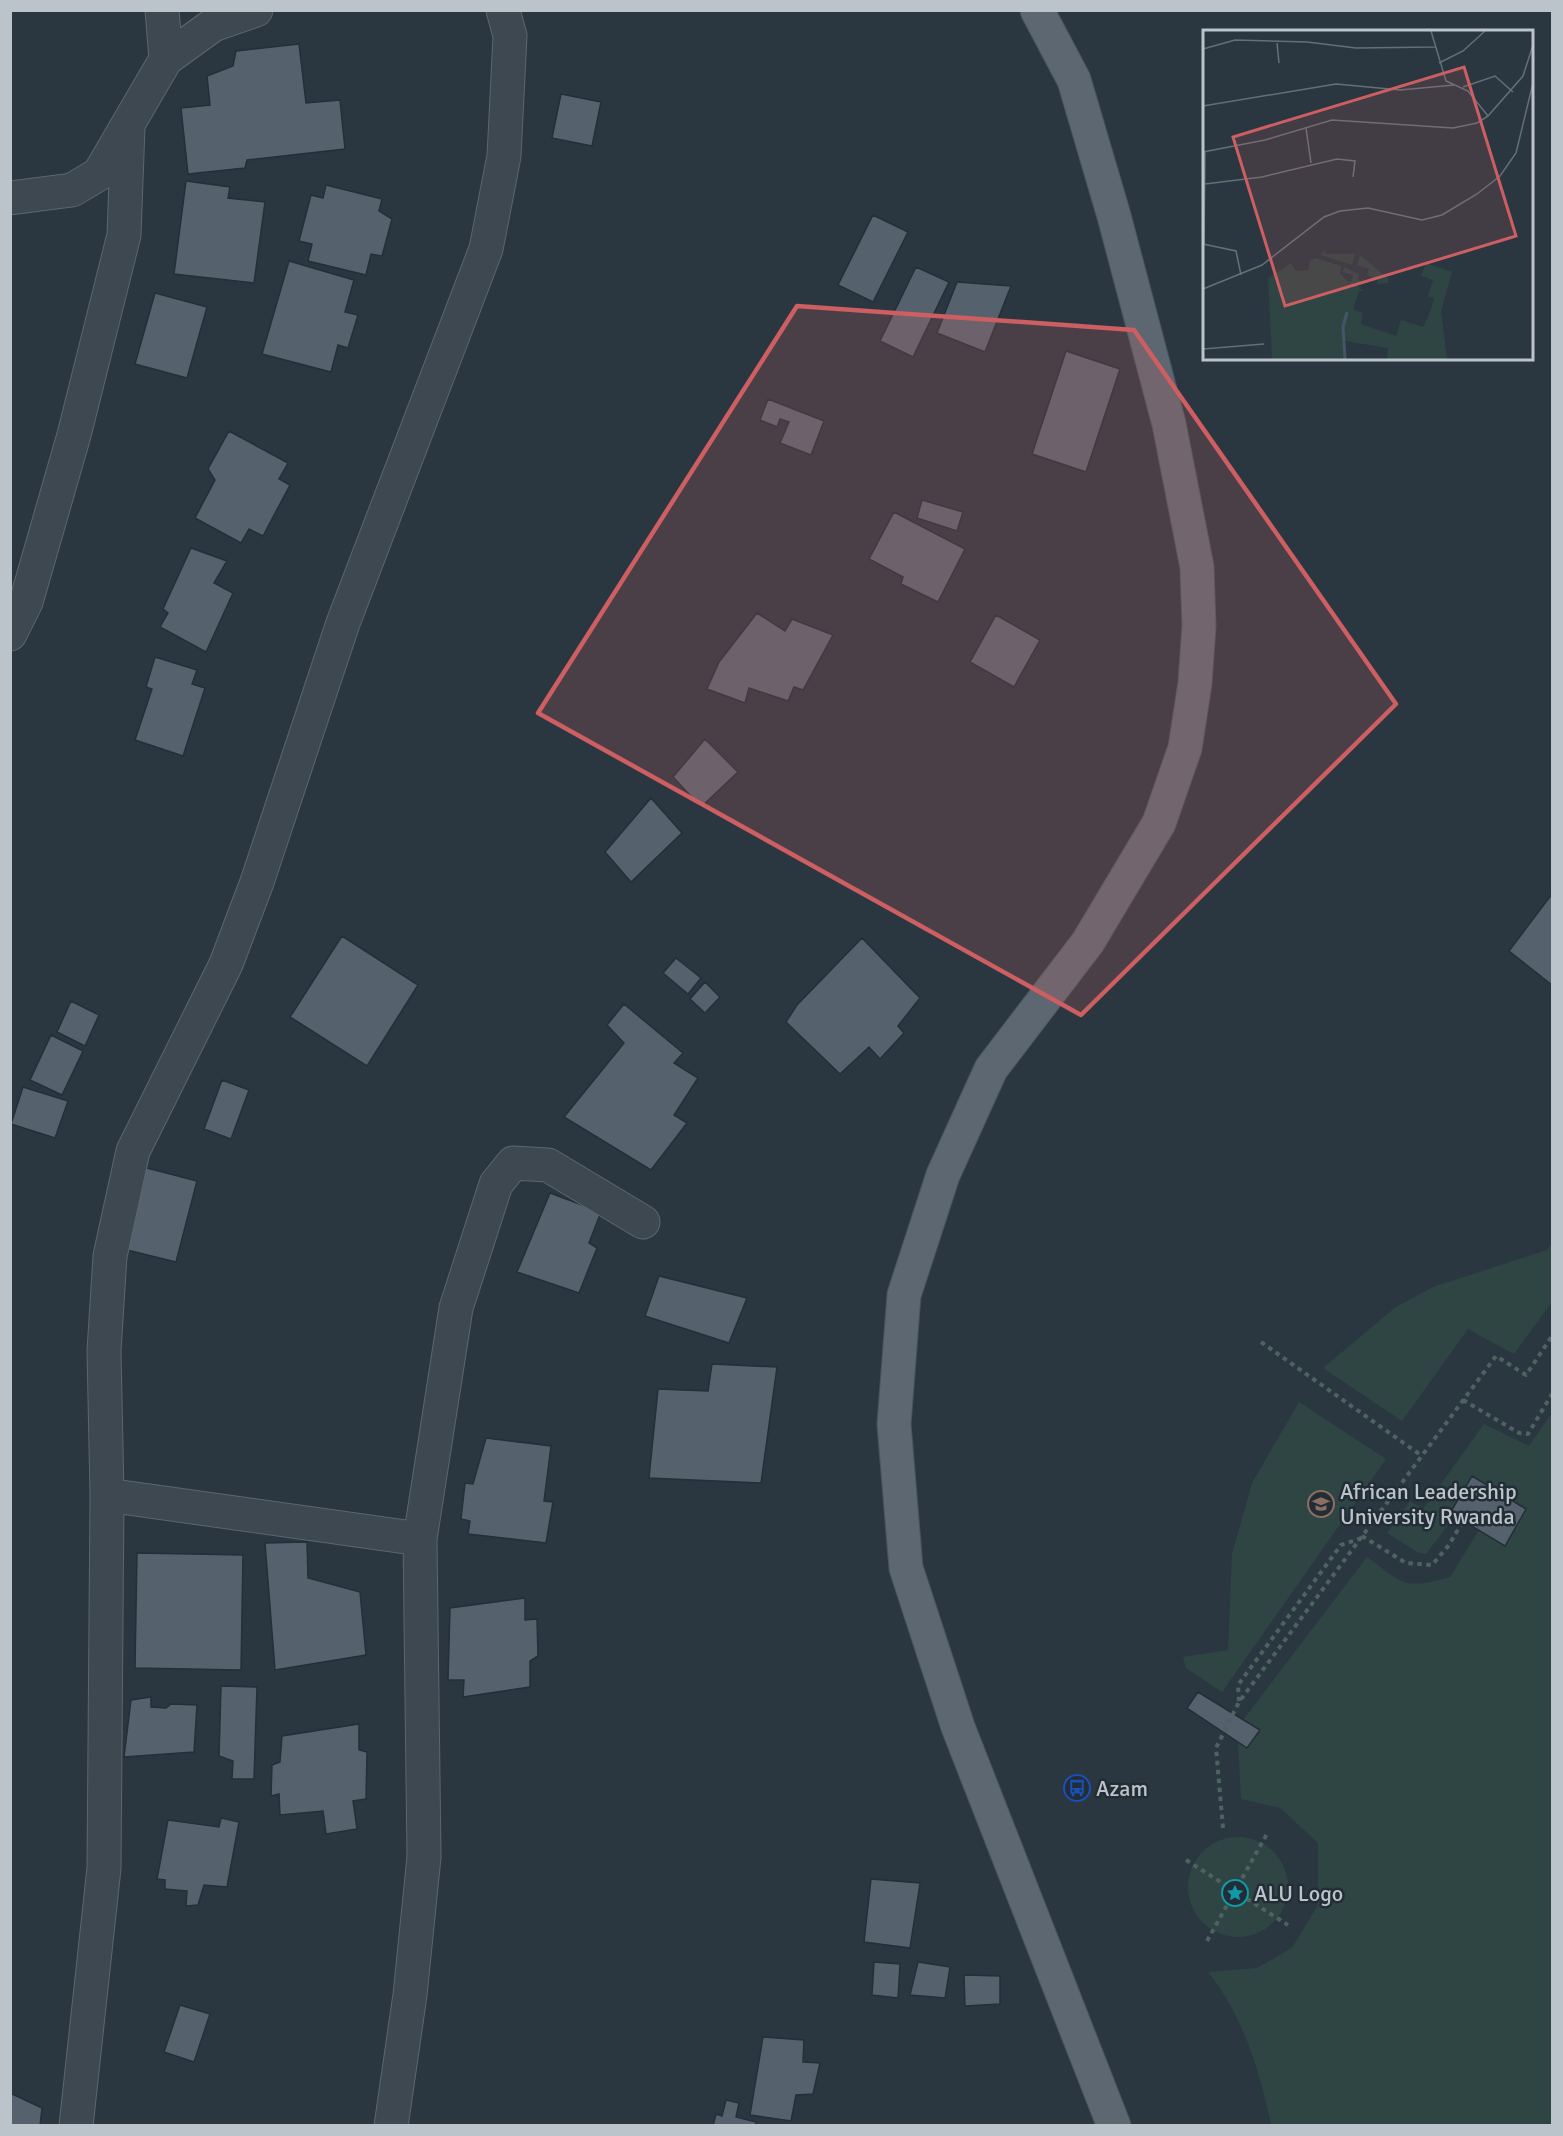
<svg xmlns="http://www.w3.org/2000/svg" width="1563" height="2136" viewBox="0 0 1563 2136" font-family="Signika,sans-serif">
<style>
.green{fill:#2f4544}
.building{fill:#55626e;stroke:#242f38;stroke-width:1.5}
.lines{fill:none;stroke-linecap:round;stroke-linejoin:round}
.minor-casing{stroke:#5c666e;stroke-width:35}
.major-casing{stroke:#4a545d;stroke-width:35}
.path{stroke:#4e6262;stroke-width:4;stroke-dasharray:4.5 4.5;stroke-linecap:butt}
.minor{stroke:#3e4851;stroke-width:33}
.major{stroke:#5c6771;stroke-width:33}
.marked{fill:#cd5e61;fill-opacity:0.2;stroke:#cd5e61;stroke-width:4.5;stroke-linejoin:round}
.labels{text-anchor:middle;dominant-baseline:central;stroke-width:5;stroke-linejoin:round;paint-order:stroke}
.poi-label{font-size:22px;fill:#bbc3cb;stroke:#222d36;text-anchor:start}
.inset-river{fill:none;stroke:#415668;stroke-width:3}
.inset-road{fill:none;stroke:#646f78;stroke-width:1.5}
.view{fill:#cd5e61;fill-opacity:0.15;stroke:#cd5e61;stroke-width:3}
.inset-edge{fill:none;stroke:#bbc3cb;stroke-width:3}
</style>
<rect width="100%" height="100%" fill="#2a3741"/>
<!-- green -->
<path class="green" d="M1552,1243V1302L1514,1354L1468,1329L1402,1421L1323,1368L1396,1307L1433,1287L1547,1250Z
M1299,1402L1386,1459L1222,1692L1186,1668L1183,1657L1228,1650L1232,1554L1252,1483Z
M1552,1413V2125H1271C1260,2072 1243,2015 1208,1972L1257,1968L1292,1948L1318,1905V1843L1280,1808L1241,1799L1238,1742L1247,1748L1260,1730L1243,1720L1367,1557C1403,1584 1404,1590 1450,1577L1479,1530L1505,1545L1526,1509L1472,1477L1450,1512L1455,1516L1426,1554L1419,1553L1387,1533L1410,1501L1423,1509L1484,1424L1529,1446Z
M1188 1887a50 50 0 1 1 100 0a50 50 0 1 1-100 0Z"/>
<!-- building -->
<path class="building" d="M299,44L306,103L340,100L345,149L247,160L245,168L188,174L181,108L210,105L207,76L233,66L236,51Z
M561,94L601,102L592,146L552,138Z
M186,181L230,187L228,198L265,202L254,283L174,274Z
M326,185L382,199L379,211L392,219L382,256L371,254L366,275L308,261L312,244L299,241L311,195L323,198Z
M873,215L908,232L873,302L838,285Z
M289,261L354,280L345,312L358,315L348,348L338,345L331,372L262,354Z
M916,267L949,282L913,357L880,341Z
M957,282L1011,286L985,352L937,333Z
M155,293L207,307L187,378L135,364Z
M1066,351L1120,369L1086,472L1032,454Z
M768,399L824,421L811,455L780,443L789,422L780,419L777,427L760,420Z
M229,431L288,463L279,479L290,485L263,536L249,529L241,543L195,518L215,480L208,469Z
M922,500L963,512L957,531L917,518Z
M894,512L965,549L938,602L901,584L903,577L869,559Z
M191,548L227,561L214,583L233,593L206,652L160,627L168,613L163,609Z
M757,613L785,631L792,619L833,635L803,690L794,687L788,701L749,688L745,703L707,689L719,662Z
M996,615L1040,640L1014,687L970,662Z
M155,657L197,670L192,684L205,688L183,756L135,740L152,689L146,687Z
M705,739L738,772L701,807L673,777Z
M651,798L682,833L631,882L605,852Z
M1552,894V985L1509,951Z
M342,936L418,985L367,1066L290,1017Z
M862,938L920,998L898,1026L904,1033L880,1059L869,1047L840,1074L786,1022L797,1005Z
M676,958L701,978L688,994L663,973Z
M705,982L720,997L705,1013L690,999Z
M71,1001L99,1015L85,1046L57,1032Z
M624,1004L683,1053L674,1063L698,1078L674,1115L687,1123L651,1170L564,1117L624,1043L607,1025Z
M51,1035L83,1051L62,1095L30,1080Z
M222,1080L249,1090L231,1139L204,1129Z
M23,1087L68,1101L55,1138L11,1124Z
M143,1167L197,1181L176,1262L123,1249Z
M550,1193L601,1212L589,1243L597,1248L579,1293L517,1272Z
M659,1276L747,1298L729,1343L645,1316Z
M712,1364L777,1367L761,1483L649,1478L658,1389L708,1391Z
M486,1438L551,1446L544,1501L553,1502L546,1543L468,1534L470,1521L461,1519L465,1483L473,1484Z
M1472,1476L1526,1509L1505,1546L1450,1513Z
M307,1542L308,1578L360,1592L366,1655L275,1670L265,1543Z
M137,1553L243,1555L241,1670L135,1668Z
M525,1598V1620L537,1619L538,1656L530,1661V1687L463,1697L464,1680H448L450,1608Z
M221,1686L257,1687L254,1779H232L233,1761L219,1756Z
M1198,1692L1260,1730L1247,1748L1187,1708Z
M151,1697V1707L166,1708L171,1704L197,1705L194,1752L124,1757L131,1700Z
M359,1724V1750L367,1752L366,1799L353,1801L357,1829L326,1834L323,1811L280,1815L279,1794L271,1796L272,1765L280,1762L282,1736Z
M221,1818L239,1822L227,1887L204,1885L198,1905L186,1906L187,1891L165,1889V1880L157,1879L168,1820L219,1827Z
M871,1879L920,1883L910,1948L864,1942Z
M874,1962L900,1964L898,1998L872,1995Z
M918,1962L950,1967L945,1998L910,1995Z
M964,1975L1000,1976V2004L965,2006Z
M180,2005L210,2014L194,2062L164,2052Z
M763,2037L804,2040L803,2062L820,2063L813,2094L796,2095L791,2121L750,2115Z
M10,2093L42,2108L40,2126H10Z
M726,2100L739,2103L736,2117L756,2122L755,2126H713L716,2114L722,2116Z"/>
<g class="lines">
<defs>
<path id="minor" d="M162,10L166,59
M10,198L72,190L99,174L166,59L213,25L256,10
M10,634L26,602L74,435L124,235L128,127
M107,1495L420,1539
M76,2126L104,1868L107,1495L104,1351L110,1256L133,1151L226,964L257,882L343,623L486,249L504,156L510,36L503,10
M391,2126L410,1995L424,1857L420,1539L456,1308L496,1184L513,1163L548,1165L643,1222"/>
<path id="major" d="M1037,10L1074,80L1114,216L1169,424L1197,567L1199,626L1195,683L1185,748L1159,823L1088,942L991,1069L943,1175L904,1295L894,1424L906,1568L958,1727L1114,2126"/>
</defs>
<!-- minor casing -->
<use href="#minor" class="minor-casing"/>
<!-- major casing -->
<use href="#major" class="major-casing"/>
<!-- path -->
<path class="path" d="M1261,1342L1422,1456
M1463,1400L1519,1433L1528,1434L1552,1394
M1362,1536L1406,1563L1432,1565L1449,1545L1463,1521
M1239,1701L1238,1685L1341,1545L1359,1539
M1223,1828L1216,1748L1239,1702L1496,1356L1526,1375L1552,1336
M1186,1860L1288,1925
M1207,1941L1268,1832"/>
<!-- minor -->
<use href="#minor" class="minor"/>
<!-- major -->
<use href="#major" class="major"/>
</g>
<!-- marked area -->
<path class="marked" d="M797,306L1134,330L1396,704L1081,1015L538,713Z"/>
<!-- icons -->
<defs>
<symbol id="university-ring" viewBox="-11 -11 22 22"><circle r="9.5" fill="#222d36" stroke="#8d6e63" stroke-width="1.5"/><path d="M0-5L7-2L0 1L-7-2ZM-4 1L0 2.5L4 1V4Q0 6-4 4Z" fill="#8d6e63"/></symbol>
<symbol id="bus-ring" viewBox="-11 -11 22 22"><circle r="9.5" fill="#222d36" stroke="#1a4fb4" stroke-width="1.5"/><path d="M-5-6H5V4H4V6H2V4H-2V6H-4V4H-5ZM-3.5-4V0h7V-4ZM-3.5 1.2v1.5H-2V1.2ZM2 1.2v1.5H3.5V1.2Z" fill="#1a4fb4"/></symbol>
<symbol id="sight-ring" viewBox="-11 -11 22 22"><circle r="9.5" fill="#222d36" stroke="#0f9aa8" stroke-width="1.5"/><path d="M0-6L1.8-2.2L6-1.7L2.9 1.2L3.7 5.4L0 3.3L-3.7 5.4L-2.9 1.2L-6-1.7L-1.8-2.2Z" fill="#0f9aa8"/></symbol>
</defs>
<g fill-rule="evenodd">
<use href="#university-ring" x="1306" y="1489" width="30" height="30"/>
<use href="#bus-ring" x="1062" y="1773" width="30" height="30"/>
<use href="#sight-ring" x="1220" y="1878" width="30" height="30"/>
</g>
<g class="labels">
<!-- poi labels -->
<g class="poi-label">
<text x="1340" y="1491">African Leadership<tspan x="1340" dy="25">University Rwanda</tspan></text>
<text x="1096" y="1788">Azam</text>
<text x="1254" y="1893">ALU Logo</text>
</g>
</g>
<!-- overview -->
<g transform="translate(1203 30)">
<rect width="330" height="330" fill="#2a3741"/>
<path d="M121,220L123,224H152L149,235L118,225ZM157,225L186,249L185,253L174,254L175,249L164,245L166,239L154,235ZM113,228L138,236L137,243L144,251L148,252L150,245L140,242L141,237L156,244L155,250L163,252L153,254L160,261H156L150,279L160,283L158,294L193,306L198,290L220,297L228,280L231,268L225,266L230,250L218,246L223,233L249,242L238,281L244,329H184L185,318L142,311V329H69L65,248L88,233L93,241L105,240L107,231Z" fill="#2f4544"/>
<path class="inset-river" d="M142,329L140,297L144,282"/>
<path class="inset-road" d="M228,1L243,51L265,61L285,86L320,46L330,15M74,13L76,33M0,19L32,10L104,12L153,18L232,17M236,33L260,21L282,1M260,57L292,46L310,62M0,76L133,54L197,60L251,55M103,98L108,133M0,122L62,110L129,90L250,98L274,93L285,86M2,154L59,147L134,129L152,131L150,147M0,214L33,221L38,245M1,214L2,121M0,259L59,235L121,187L137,181L165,178L219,190L239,185L274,164L297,146L313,123L330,53M0,319L61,314"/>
<path class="view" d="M261,37L313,206L82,276L30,107Z"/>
<rect width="330" height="330" class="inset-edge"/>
</g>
<!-- border -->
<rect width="1563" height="2136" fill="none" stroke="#bbc3cb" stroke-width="24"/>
</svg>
